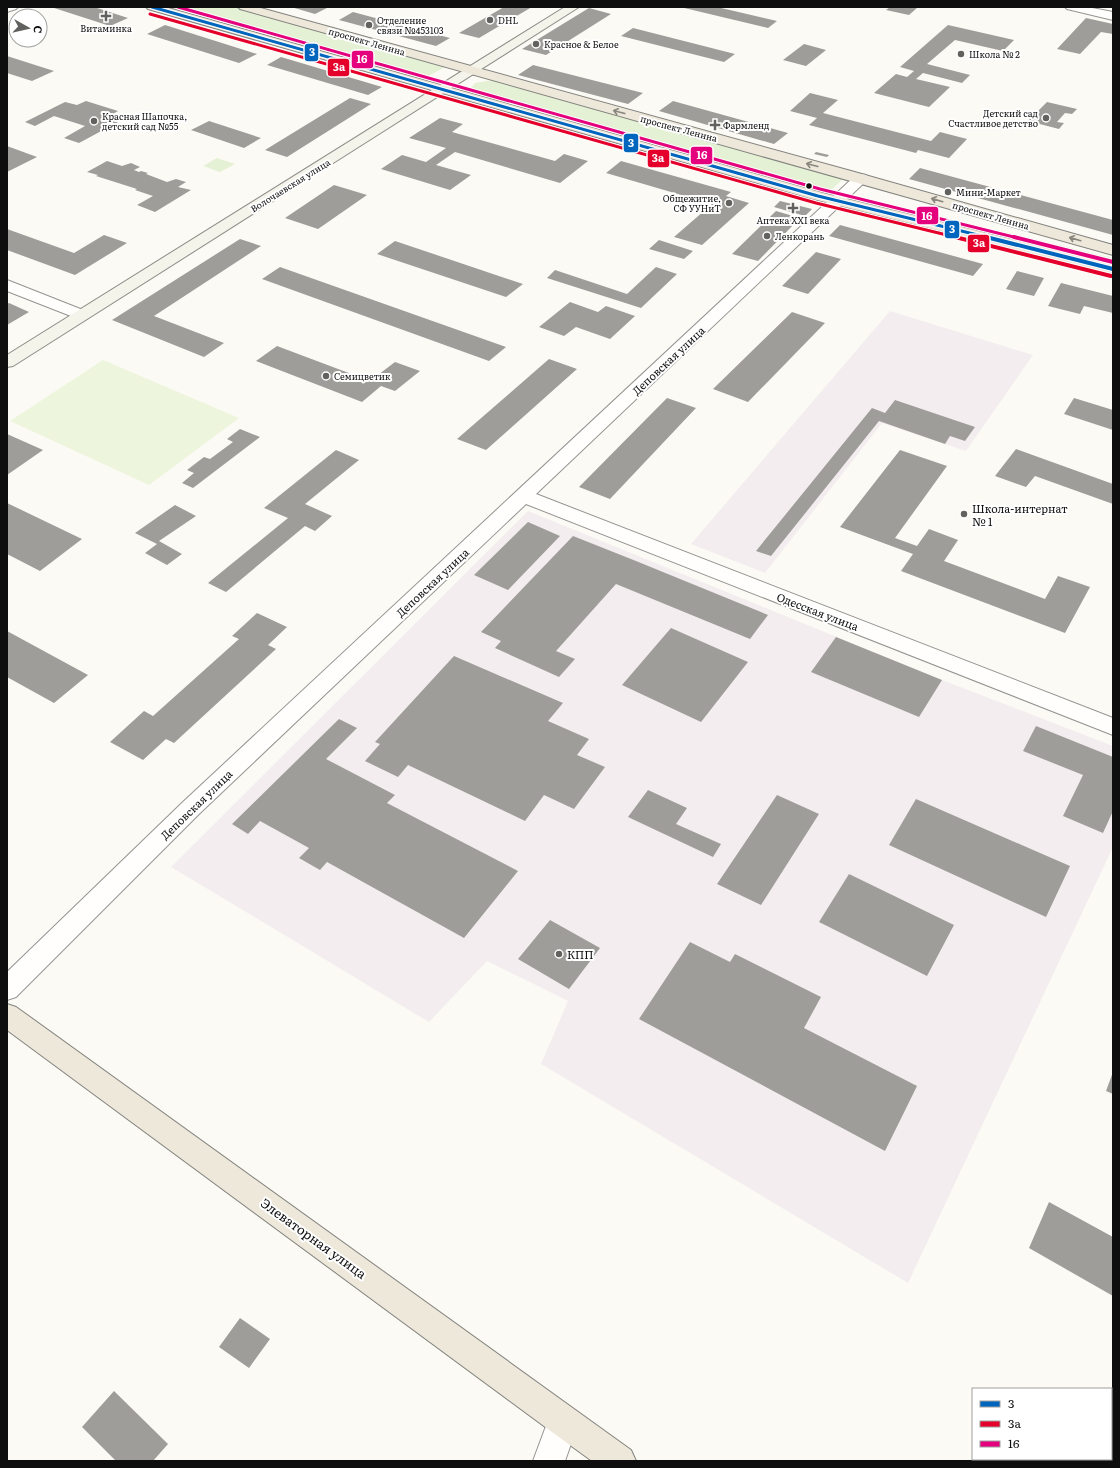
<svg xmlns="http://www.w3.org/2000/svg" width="1120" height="1468" viewBox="0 0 1120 1468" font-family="Literata,serif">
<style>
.industrial{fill:#f3edf0}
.green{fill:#e4f1d4}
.pitch{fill:#eef5dd}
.building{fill:#9f9d99}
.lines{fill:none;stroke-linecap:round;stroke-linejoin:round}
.street-casing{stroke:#959492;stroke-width:2}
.secondary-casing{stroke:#8c8b88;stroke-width:2}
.primary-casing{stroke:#82827f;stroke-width:2}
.street{fill:#fffefd;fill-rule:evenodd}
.secondary{fill:#f5f4ea;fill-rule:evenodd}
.primary{fill:#ede8da;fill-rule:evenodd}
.bus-1-far1-casing{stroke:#fff;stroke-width:5}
.bus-1-casing{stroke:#fff;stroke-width:6}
.bus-2-far1-casing{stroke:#fff;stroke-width:5}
.bus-2-casing{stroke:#fff;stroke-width:6}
.bus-3-far1-casing{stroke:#fff;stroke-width:5}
.bus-3-casing{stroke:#fff;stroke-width:6}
.bus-1-far1{stroke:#0065bd;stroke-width:3}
.bus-1{stroke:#0065bd;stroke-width:4}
.bus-2-far1{stroke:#e4002b;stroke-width:3}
.bus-2{stroke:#e4002b;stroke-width:4}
.bus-3-far1{stroke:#e5007d;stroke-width:3}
.bus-3{stroke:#e5007d;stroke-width:4}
.oneway{stroke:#89867e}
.poi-dot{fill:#61615e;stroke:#fff;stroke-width:1.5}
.bus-dot{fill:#0e0e0e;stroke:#fff;stroke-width:1.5}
.labels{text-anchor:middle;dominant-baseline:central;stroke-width:4;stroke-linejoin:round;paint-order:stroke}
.far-poi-label{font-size:9px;fill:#0e0e0e;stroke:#fff;text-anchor:start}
.far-street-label{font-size:9px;fill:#0e0e0e;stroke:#fff}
.street-label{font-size:11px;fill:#0e0e0e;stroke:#fff}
.poi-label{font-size:11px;fill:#0e0e0e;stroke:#fff;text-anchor:start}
.near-street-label{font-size:13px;fill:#0e0e0e;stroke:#fff}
.line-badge{stroke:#fff;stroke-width:1.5}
.badge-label{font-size:11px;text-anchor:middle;font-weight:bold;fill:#fff}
</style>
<rect width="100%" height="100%" fill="#fcfaf4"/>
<!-- industrial -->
<path class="industrial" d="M890,311L1033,355L966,451L882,423L765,573L691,544Z
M528,511L942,680L1113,746V847L908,1283L541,1064L568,1001L487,961L429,1022L171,867Z"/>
<!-- green -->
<path class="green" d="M171,7H233L447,66L423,79Z
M493,80L843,179L828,193L472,93L471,88L475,83Z
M217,158L235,164L220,172L203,166Z
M874,201L1113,258V265L871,205L870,202Z"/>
<!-- pitch -->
<path class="pitch" d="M103,360L239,418L149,485L10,421Z"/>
<!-- building -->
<path class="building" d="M51,7H94L128,18L110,26Z
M291,7H329L315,14Z
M504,7H532L479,38L459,33Z
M680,7H717L777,21L768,28Z
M890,7H918L909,15L886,10Z
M589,8L611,14L546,55L522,49Z
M353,12L450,38L436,46L339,20Z
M1086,18L1113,24V34L1101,32L1080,54L1057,49Z
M165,25L257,54L239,63L147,34Z
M948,25L1014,40L1003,51L955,40L927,64L970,75L962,83L923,73L916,79L950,87L929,107L874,93L896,74L907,77L914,71L900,67Z
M633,28L735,54L724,62L621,36Z
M804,44L826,50L806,66L783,60Z
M7,56L54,71L32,81L7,73Z
M281,57L382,87L368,95L267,65Z
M533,65L643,93L628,104L518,75Z
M810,93L838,100L823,113L931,141L940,132L967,139L949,158L918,150L916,153L809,125L817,118L790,111Z
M350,98L371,104L287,157L265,150Z
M86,101L118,111L108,117L120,121L79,143L64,138L85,126L54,116L35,126L25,122L65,102L77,105Z
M673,101L788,133L774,144L659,111Z
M1047,102L1077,109L1072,114L1065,113L1057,122L1064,123L1059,129L1028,121Z
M440,118L463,124L452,132L555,161L564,154L588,161L560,183L455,152L436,165L471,175L450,190L381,169L402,155L426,162L446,148L409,138Z
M209,121L261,138L244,148L191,130Z
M7,146L37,157L7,172Z
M816,152L829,155L827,157L814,154Z
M107,161L122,166L131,163L140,167L134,170L139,172L141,171L148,173L146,174L167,182L176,179L186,182L178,187L191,190L155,212L137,205L153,196L135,190L137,189L96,176L98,175L87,172Z
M621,161L731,192L726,196L749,203L702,245L674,237L712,204L606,173Z
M920,168L1113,220V235L909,179Z
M334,185L367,195L318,229L285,218Z
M780,201L812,209L805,216L774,207Z
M776,211L800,218L758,261L732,254Z
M840,225L983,264L973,276L829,236Z
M7,229L74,253L104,235L127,243L75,275L7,250Z
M240,239L261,246L154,316L224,343L204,357L112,320Z
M659,240L693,251L684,259L649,249Z
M395,241L523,284L506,297L377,254Z
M816,252L841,259L808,294L782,286Z
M280,267L506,347L489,361L262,279Z
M656,267L677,274L641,308L547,278L555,270L627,294Z
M1017,271L1044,278L1034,296L1006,289Z
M1061,283L1113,296V313L1084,306L1080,314L1048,306Z
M570,302L598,312L606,306L635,316L610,339L576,327L564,336L539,327Z
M9,303L29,312L7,325V304Z
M792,312L825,323L748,402L713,389Z
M277,346L370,381L395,362L420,371L395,391L381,386L362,402L256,361Z
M549,359L577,369L486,450L457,439Z
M667,398L696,408L610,499L579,487Z
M1074,398L1113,410V430L1064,414Z
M895,400L975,427L965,441L950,436L945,444L879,421L771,556L756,551L872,408L885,413Z
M240,429L260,437L193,488L182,483L194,473L187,470L204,457L210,459L233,442L227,439Z
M7,434L43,450L7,475Z
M1016,449L1113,484V504L1035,476L1026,487L995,476Z
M336,450L359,460L305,504L332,516L315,531L305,526L226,592L208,583L288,518L264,508Z
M900,450L947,466L895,538L917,546L929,529L958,540L944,561L1045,599L1058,576L1090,587L1065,633L901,571L913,554L840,527Z
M7,503L82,539L40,571L7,554Z
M175,505L196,516L159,541L182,554L167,565L145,553L157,544L135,533Z
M528,522L560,536L508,590L474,575Z
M573,536L636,561L768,615L750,639L616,584L556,651L575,659L559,677L495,648L501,641L481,632Z
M257,613L287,627L268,645L276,649L174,743L166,739L143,760L110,742L144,711L153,716L239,639L232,636Z
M671,628L748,662L701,722L622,685Z
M7,631L88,675L54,703L7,677Z
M836,637L942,680L919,717L811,672Z
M454,656L563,703L548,721L589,739L577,755L605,767L574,809L544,795L525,821L408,765L398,777L365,761L380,744L375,742Z
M339,719L357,728L326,759L395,795L387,803L518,871L464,938L327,862L320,870L299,858L309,848L260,821L248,834L232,824Z
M1036,726L1113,757V811L1103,833L1063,816L1083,775L1023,751Z
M648,790L687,808L676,824L721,844L713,857L628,817Z
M777,795L819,814L761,905L717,884Z
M916,799L1070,866L1046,917L889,845Z
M849,874L954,925L927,976L819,922Z
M550,920L600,948L569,989L518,959Z
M690,942L730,962L735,954L821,997L804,1028L917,1086L885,1151L639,1019Z
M1113,1072V1094L1106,1091Z
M1049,1202L1113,1237V1296L1029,1248Z
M240,1318L270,1339L249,1368L219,1347Z
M114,1391L168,1444L153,1461H116L82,1427Z"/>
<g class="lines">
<defs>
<path id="street" d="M7,7H18L16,9L7,12Z
M1065,7H1087L1113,12V20L1067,9Z
M861,174L866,175L868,178L866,181L536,494L1113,718V735L526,504L199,814L16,997L7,1000V972L183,802L856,175Z
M7,280L88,312L90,315L88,318L82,320L76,318L7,291Z
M563,1405L574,1410L579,1421L565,1461H533L552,1410Z"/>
<path id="secondary" d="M565,7H579L13,366L7,367V355Z"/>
<path id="primary" d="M146,7H165L823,193L1113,264V274L813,199L148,9Z
M238,7H257L851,171L1113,245V255L240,9Z
M7,1004L16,1007L631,1450L636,1461H592L552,1432L7,1030Z"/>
</defs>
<!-- street casing -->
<use href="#street" class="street-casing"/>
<!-- secondary casing -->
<use href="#secondary" class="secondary-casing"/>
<!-- primary casing -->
<use href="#primary" class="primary-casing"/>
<!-- street -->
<use href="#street" class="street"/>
<!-- secondary -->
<use href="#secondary" class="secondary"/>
<!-- primary -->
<use href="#primary" class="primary"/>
<defs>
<path id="bus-1-far1" d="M152,7L818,196L990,238"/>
<path id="bus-1" d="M986,237L1113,269"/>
<path id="bus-2-far1" d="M150,14L816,203L959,238"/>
<path id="bus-2" d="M955,237L1111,276"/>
<path id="bus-3-far1" d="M178,7L820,189L1018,238"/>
<path id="bus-3" d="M1014,237L1113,262"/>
</defs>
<!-- bus-1-far1 casing -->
<use href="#bus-1-far1" class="bus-1-far1-casing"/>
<!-- bus-1 casing -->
<use href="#bus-1" class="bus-1-casing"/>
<!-- bus-2-far1 casing -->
<use href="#bus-2-far1" class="bus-2-far1-casing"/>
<!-- bus-2 casing -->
<use href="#bus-2" class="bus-2-casing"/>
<!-- bus-3-far1 casing -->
<use href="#bus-3-far1" class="bus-3-far1-casing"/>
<!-- bus-3 casing -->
<use href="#bus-3" class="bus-3-casing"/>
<!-- bus-1-far1 -->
<use href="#bus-1-far1" class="bus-1-far1"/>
<!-- bus-1 -->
<use href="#bus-1" class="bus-1"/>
<!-- bus-2-far1 -->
<use href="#bus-2-far1" class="bus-2-far1"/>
<!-- bus-2 -->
<use href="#bus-2" class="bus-2"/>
<!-- bus-3-far1 -->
<use href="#bus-3-far1" class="bus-3-far1"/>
<!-- bus-3 -->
<use href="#bus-3" class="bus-3"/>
</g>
<!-- one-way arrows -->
<defs><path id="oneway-shaft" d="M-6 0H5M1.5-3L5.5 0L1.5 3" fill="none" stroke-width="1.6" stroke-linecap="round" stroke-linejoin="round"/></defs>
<g class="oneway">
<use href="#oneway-shaft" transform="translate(619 112) rotate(-165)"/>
<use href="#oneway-shaft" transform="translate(812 165) rotate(-165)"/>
<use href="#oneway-shaft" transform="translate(937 200) rotate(-164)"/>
<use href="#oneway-shaft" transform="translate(1075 239) rotate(-164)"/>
</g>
<!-- markers -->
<g class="poi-dot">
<path d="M104 10h4v4h4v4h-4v4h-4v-4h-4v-4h4z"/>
<circle cx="490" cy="20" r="4"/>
<circle cx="369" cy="25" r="4"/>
<circle cx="536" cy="44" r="4"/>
<circle cx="961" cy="54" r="4"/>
<circle cx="1046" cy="118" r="4"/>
<circle cx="94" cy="121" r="4"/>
<path d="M713 119h4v4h4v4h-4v4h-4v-4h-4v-4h4z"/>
<circle cx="948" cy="192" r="4"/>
<circle cx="729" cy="203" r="4"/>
<path d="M791 202h4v4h4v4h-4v4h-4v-4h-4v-4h4z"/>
<circle cx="767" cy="236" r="4"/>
<circle cx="326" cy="376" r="4"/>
<circle cx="964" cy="514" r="4"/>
<circle cx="559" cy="954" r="4"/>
</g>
<circle class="bus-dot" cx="809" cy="186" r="3.5"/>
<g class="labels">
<!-- far-poi labels -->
<g class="far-poi-label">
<text x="377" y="20">Отделение<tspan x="377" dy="10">связи №453103</tspan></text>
<text x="498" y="20">DHL</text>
<text x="106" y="28" text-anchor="middle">Витаминка</text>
<text x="544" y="44">Красное &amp; Белое</text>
<text x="969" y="54">Школа № 2</text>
<text x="1038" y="113" text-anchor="end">Детский сад<tspan x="1038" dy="10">Счастливое детство</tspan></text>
<text x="102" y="116">Красная Шапочка,<tspan x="102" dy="10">детский сад №55</tspan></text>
<text x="723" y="125">Фармленд</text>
<text x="956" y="192">Мини-Маркет</text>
<text x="721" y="198" text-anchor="end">Общежитие,<tspan x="721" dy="10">СФ УУНиТ</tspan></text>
<text x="793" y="220" text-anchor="middle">Аптека ХХI века</text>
<text x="775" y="236">Ленкорань</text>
<text x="334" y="376">Семицветик</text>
</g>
<!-- far-street labels -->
<g class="far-street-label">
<text transform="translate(367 41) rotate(16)">проспект Ленина</text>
<text transform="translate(679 128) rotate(15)">проспект Ленина</text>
<text transform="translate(290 185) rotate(-32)">Волочаевская улица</text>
<text transform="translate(991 215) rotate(16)">проспект Ленина</text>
</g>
<!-- street labels -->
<g class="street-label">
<text transform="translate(668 360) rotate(-43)">Деповская улица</text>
<text transform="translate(432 582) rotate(-43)">Деповская улица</text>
<text transform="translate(818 611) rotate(21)">Одесская улица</text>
<text transform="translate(196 804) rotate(-44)">Деповская улица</text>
</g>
<!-- poi labels -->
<g class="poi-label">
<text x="972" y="508">Школа-интернат<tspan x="972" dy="13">№ 1</tspan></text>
<text x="567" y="954">КПП</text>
</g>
<!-- near-street labels -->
<g class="near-street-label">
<text transform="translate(314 1238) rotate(36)">Элеваторная улица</text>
</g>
</g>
<g class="line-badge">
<rect x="304" y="43" width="15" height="19" rx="4" fill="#0065bd"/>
<rect x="351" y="50" width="23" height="19" rx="4" fill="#e5007d"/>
<rect x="327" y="58" width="23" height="19" rx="4" fill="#e4002b"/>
<rect x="623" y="133" width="16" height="20" rx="4" fill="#0065bd"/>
<rect x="690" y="146" width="23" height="19" rx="4" fill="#e5007d"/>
<rect x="647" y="149" width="23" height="19" rx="4" fill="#e4002b"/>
<rect x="916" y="206" width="23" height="19" rx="4" fill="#e5007d"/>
<rect x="944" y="220" width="16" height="19" rx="4" fill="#0065bd"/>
<rect x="967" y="234" width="23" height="19" rx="4" fill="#e4002b"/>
</g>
<g class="badge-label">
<text x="312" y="56">3</text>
<text x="362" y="63">16</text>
<text x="339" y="71">3а</text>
<text x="631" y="147">3</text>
<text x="702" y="159">16</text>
<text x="658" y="162">3а</text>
<text x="927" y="220">16</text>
<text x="952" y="233">3</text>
<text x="979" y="247">3а</text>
</g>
<!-- border -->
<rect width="1120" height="1468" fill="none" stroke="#0e0e0e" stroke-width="16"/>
<!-- legend -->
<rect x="972" y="1388" width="140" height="72" fill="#ffffff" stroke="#9f9f9f"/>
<rect x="980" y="1401" width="20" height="6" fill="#0065bd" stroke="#9f9f9f"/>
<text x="1008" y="1408" font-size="12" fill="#0e0e0e">3</text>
<rect x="980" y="1421" width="20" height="6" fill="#e4002b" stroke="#9f9f9f"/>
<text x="1008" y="1428" font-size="12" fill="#0e0e0e">3а</text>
<rect x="980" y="1441" width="20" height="6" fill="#e5007d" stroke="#9f9f9f"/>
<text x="1008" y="1448" font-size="12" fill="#0e0e0e">16</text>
<!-- north arrow -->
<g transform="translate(28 28) rotate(98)"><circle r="19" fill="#ffffff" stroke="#9f9f9f"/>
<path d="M0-3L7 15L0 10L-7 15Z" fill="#61615e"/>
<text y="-6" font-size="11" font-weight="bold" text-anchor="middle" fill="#0e0e0e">С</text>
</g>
</svg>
